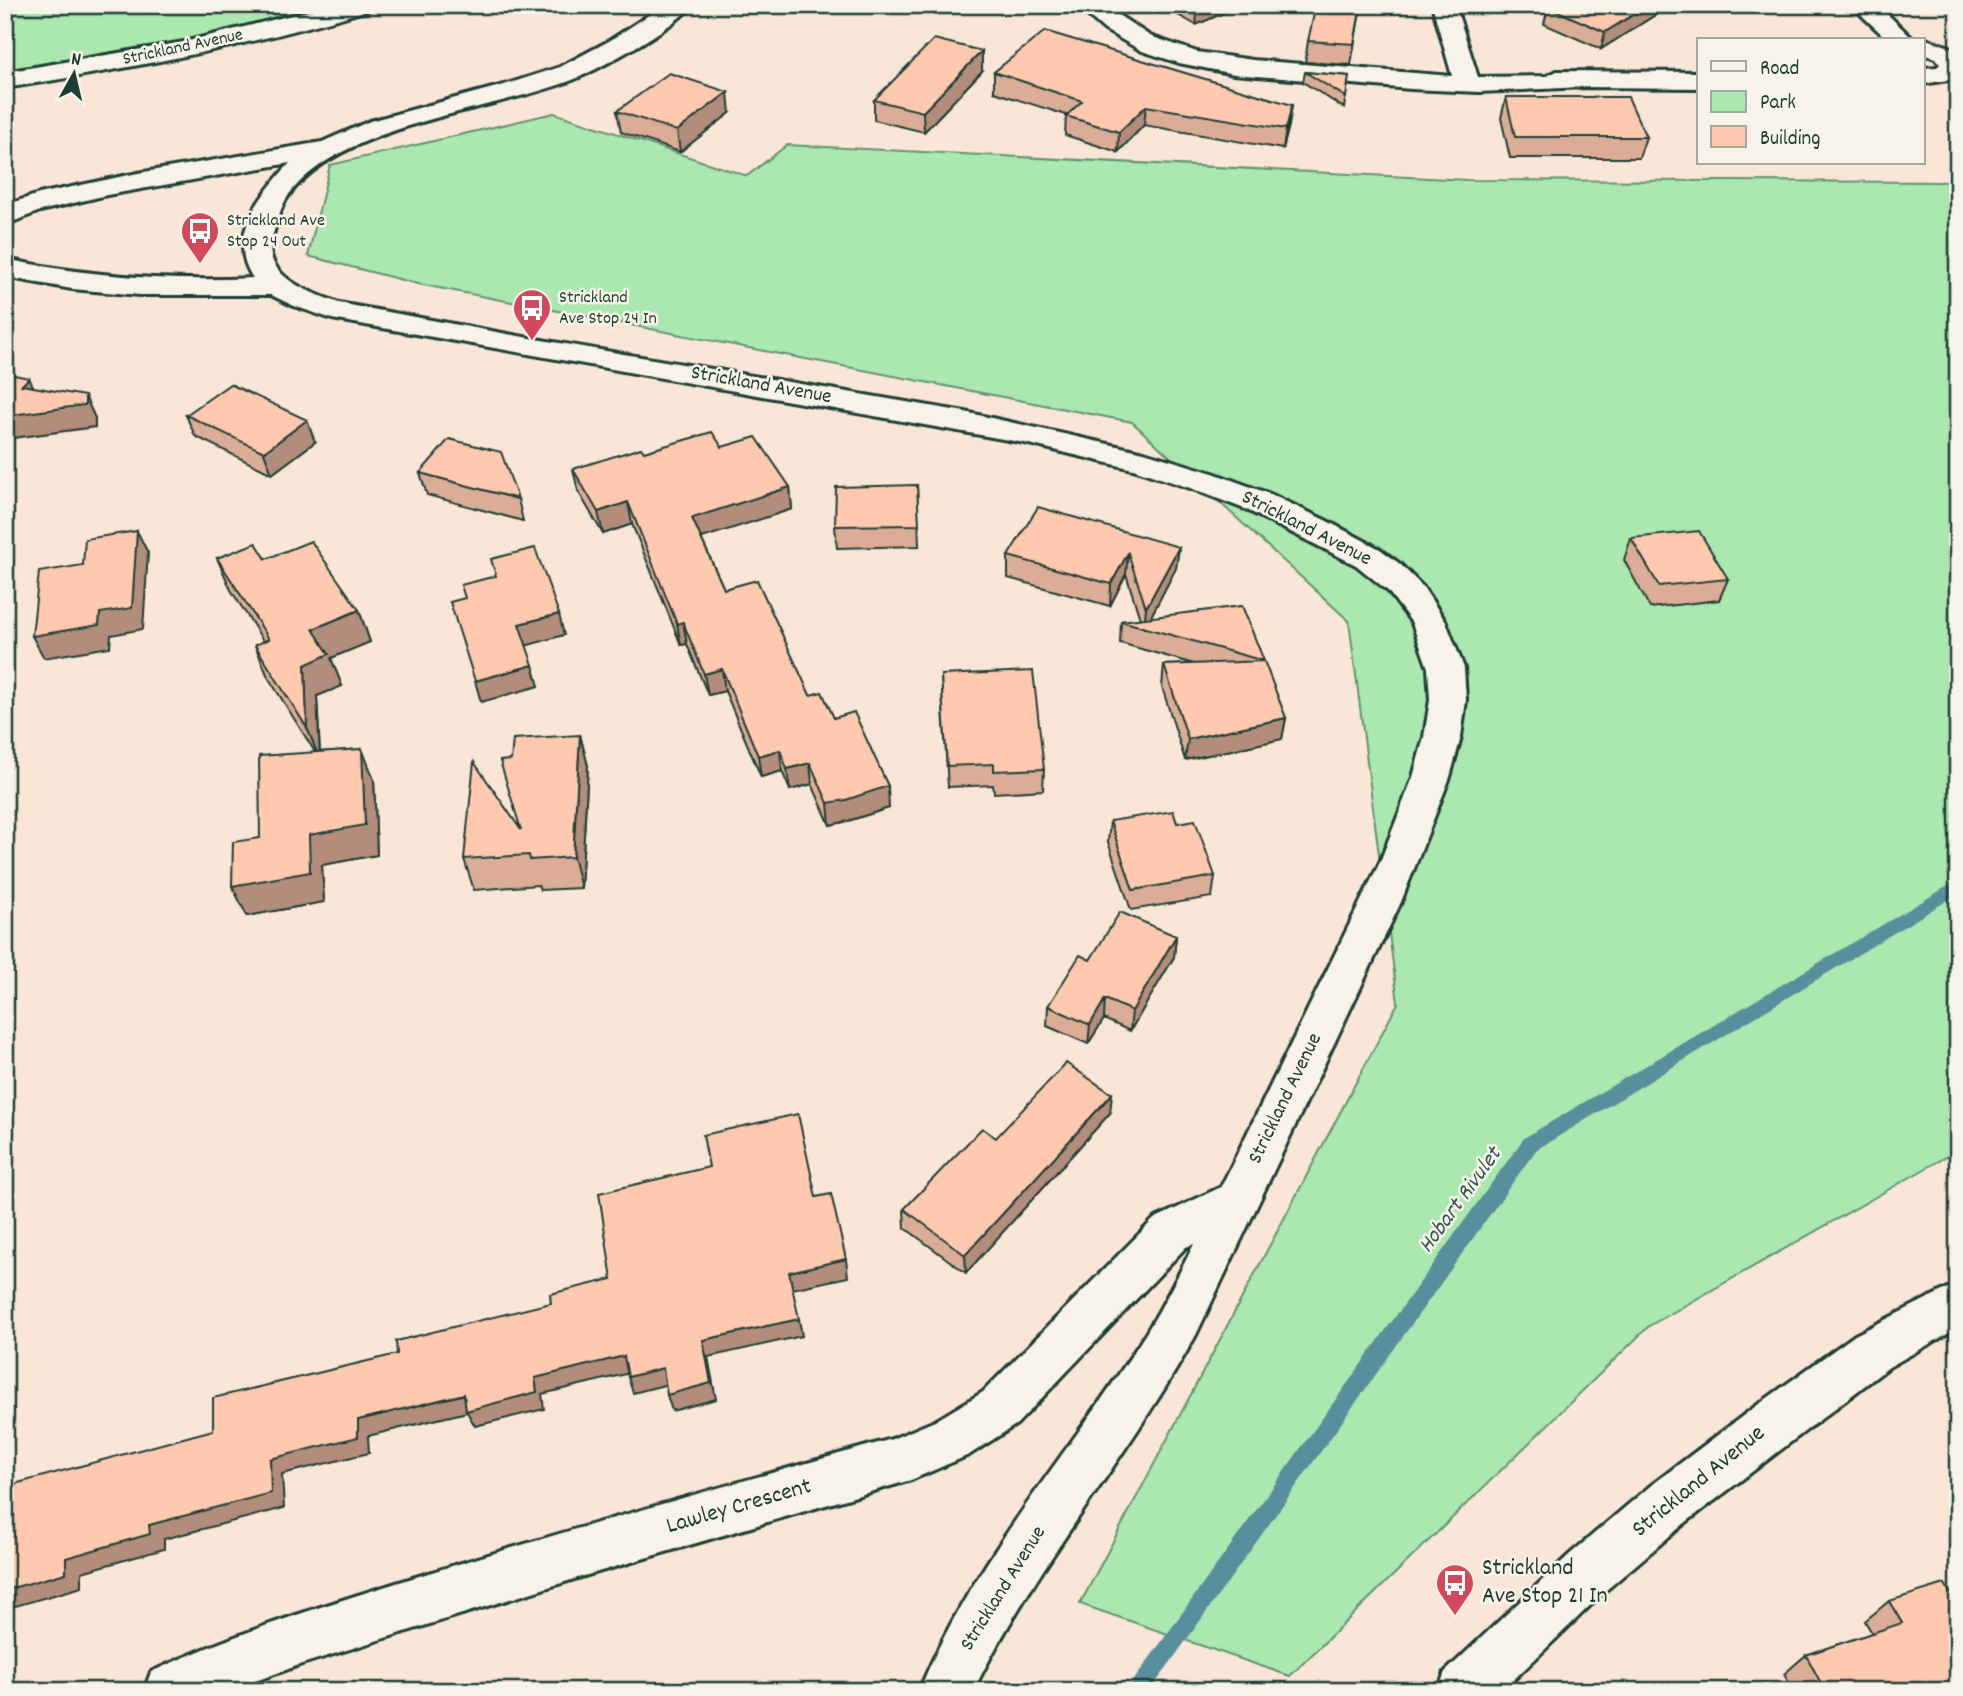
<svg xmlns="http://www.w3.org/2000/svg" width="1963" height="1696" viewBox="0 0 1963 1696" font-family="Dekko,sans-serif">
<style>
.green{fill:#aae8af;stroke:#649272;stroke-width:2}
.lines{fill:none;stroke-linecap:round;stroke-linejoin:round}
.stream{fill:#598f9c;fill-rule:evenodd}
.minor-casing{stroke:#1f3d34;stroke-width:6}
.minor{fill:#f7f3e8;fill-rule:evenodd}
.wall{fill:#dbad97;stroke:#1f3d34;stroke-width:2}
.shaded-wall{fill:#b28d7b;stroke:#1f3d34;stroke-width:2}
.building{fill:#ffc9b0;stroke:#1f3d34;stroke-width:2}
.labels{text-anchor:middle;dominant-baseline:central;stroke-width:5;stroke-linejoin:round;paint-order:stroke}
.far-street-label{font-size:18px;fill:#1f3d34;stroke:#f7f3e8}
.far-poi-label{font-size:18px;fill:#1f3d34;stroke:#f7f3e8;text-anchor:start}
.street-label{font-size:21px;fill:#1f3d34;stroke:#f7f3e8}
.water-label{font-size:23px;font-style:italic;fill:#325857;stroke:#f7f3e8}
.near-street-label{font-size:24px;fill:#1f3d34;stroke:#f7f3e8}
.near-poi-label{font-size:24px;fill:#1f3d34;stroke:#f7f3e8;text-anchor:start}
</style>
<rect width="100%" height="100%" fill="#f9e6d7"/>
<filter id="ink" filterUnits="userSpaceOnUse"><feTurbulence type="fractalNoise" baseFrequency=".0143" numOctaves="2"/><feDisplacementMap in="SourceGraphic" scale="14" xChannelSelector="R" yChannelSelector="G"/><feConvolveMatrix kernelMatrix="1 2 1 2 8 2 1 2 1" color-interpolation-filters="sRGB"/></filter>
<g filter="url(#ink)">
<!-- green -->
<path class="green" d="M5,5H359L5,80Z
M554,113L747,176L787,145L1467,180L1958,182V1150L1649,1326L1290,1676L1080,1604L1398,1003L1349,621L1132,422L418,284L308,256L330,165Z"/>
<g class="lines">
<!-- stream -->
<path class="stream" d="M1958,880V894L1536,1150L1150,1691H1126L1524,1138Z"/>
<defs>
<path id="minor" d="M332,5H371L368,10C249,46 128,69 5,88V72L184,42Z
M664,5H692C677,26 601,68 575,79C496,111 332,124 285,201C280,210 277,221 274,231C256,275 307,291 339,303L524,337L965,412L1144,452L1213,473L1270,494L1325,520L1380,549L1400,564L1423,587L1446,622L1464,668L1466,700L1461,737L1450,777L1401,902L1196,1335C1128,1458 1035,1565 973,1691H919C973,1559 1071,1452 1146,1333C1164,1304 1179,1274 1194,1244L1186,1247L1017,1424L969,1455L911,1480L584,1576L302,1664L228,1691H144L151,1672C246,1628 345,1599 445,1568C593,1523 743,1481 892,1439L935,1421L983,1392L1154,1219L1221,1187L1380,862L1413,777L1424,737L1430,700L1428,668L1412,623L1388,591L1356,565L1247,510L1190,488L1133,469L1025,443L332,319L294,306L271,295H140L72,289L5,277V259C87,276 170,282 253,278C225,237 262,194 290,163L107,195L40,211L5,225V205L39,194L138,173L322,142L370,121L504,85L560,67L609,41Z
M1076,5H1103L1150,36L1197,52L1253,60L1452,76L1433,8L1435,5H1455L1478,77L1547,76L1557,71L1699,72V88L1584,87L1479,92L1411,89L1234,74L1179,63L1142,51L1105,30Z
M1851,5H1878L1914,40H1888Z
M1923,38L1953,48L1958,53V75L1954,79L1923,84V68L1937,67L1940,64L1935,58L1923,54V40H1916Z
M1958,1283V1328L1889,1367L1685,1523L1605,1591L1502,1691H1438L1445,1672L1569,1555L1649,1487L1752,1409L1855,1335Z"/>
</defs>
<!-- minor casing -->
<use href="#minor" class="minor-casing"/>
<!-- minor -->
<use href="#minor" class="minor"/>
</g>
<!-- wall -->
<path class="wall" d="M1160,5H1242L1196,25Z
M1361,5L1351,65L1305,62L1308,41Z
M1551,5H1671L1601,49L1544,24L1548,7Z
M982,71L924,132L874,120V100Z
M994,72L1292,105L1289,125L1283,149L1144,125L1118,152L1065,135L1066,115L994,92Z
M1305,72L1349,76L1344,108L1303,82Z
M1506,97L1646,137L1639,158H1510L1501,118Z
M617,111L730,113L680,152L621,132Z
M186,415L315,442L272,474L195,436Z
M722,447L790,487L792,509L701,538L724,589L810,695L834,718L889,808L848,821L830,825L812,784L790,790L782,771L761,777L725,691L708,695L687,644L681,645L632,524L603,534L578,491L573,469L644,452Z
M420,473L518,499L523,521L427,495Z
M917,485L919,546L837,548L835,526Z
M1631,538L1728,579L1719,600L1650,608L1624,560Z
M1179,547L1176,568L1150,618L1242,606L1286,718L1282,739L1185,760L1162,687L1164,665L1194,664L1120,643L1121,621L1140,619L1126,574L1110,606L1008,578V556Z
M217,558L266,559L359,610L370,642L331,658L342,686L317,696L320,752L362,749L374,780L377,855L322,865L324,902L247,916L260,838L315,752L268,677L255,645L264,642L231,590Z
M941,675L1044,769L1043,790L994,793L993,785L948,787Z
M580,735L588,766L581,888L540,890L538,885L474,890L464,859L521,829L511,760Z
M1110,821L1215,876L1212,897L1131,910L1108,842Z
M1176,936L1174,957L1130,1031L1104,1019L1088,1044L1047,1026L1048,1006L1090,960Z
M1110,1113L966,1273L905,1228L904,1209L996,1138Z
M1889,1601L1958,1691H1793L1784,1674L1806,1655L1872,1633L1865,1621Z"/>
<!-- shaded-wall -->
<path class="shaded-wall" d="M1219,5H1242L1196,25L1197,15Z
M1649,5H1671L1601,49L1605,32Z
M982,51V71L924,132L923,112Z
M728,92L730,113L680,152L677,131Z
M1292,105L1289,125L1283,149L1286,129Z
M1146,106L1144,125L1118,152L1119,132Z
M29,378L40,400L22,385Z
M85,396L95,418V427L5,439V416Z
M307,420L315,442L272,474L264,452Z
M790,487L792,509L696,540L692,518Z
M628,502L632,524L603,534L598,512Z
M137,531L148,553L143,629L111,635L110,647L44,658L32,636L100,613Z
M1179,547L1176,568L1145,628H1144L1146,608Z
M1128,553L1126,574L1110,606L1111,584Z
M359,610L370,642L331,658L342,686L317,696L320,760L307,728L305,665L313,629Z
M559,614L564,635L525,646L519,624Z
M683,622L687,644L681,645L677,624Z
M533,665L539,686L481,702L475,681Z
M722,669L725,691L708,695L704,674Z
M1286,718L1282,739L1185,760L1188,739Z
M580,735L588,766L581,888L573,857Z
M362,749L374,780L377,855L322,865L324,902L247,916L232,886L309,835Z
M780,750L782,771L761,777L758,756Z
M810,763L812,784L790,790L787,769Z
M888,786L889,808L848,821L830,825L828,803Z
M1176,936L1174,957L1130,1031L1132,1011Z
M1105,999L1104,1019L1088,1044L1090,1025Z
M1112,1094L1110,1113L966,1273L965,1255Z
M846,1259L848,1277L792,1289L789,1272Z
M799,1319L802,1336L708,1357L716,1399L672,1411L667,1395L703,1340Z
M624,1356L630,1373L542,1394L544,1409L475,1426L467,1412L368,1436L369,1453L282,1474L284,1508L164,1539V1549L82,1572V1587L5,1609V1590L66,1558L270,1459L358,1420Z
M663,1368L668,1384L633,1393L628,1377Z"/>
<!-- building -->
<path class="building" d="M1180,5H1219L1197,15Z
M1316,5H1361L1354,44L1308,41Z
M1551,5H1649L1605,32L1548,7Z
M1045,31L1292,105L1286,129L1146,106L1119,132L1066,116L1082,101L994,72Z
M934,39L982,51L923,112L874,100Z
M1305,72L1349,76L1346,97Z
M669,73L728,92L677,131L617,111Z
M1506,97H1628L1646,137H1515Z
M5,373L29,378L22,385L85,396V405L5,416Z
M230,384L307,420L264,452L186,415Z
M712,432L722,447L756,437L790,487L692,518L724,589L757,580L810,695L822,692L834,718L854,712L888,786L846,800L828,803L810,763L787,769L780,750L758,756L722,669L704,674L683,622L677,624L628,502L598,512L573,469L641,448L644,452Z
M449,439L501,452L518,499L420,473Z
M917,485L919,525L835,526L836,487Z
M1038,507L1179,547L1146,608L1128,553L1111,584L1008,556Z
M137,531L132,608L100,613L99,625L32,636L39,572L83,565L85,539Z
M1699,531L1728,579L1659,586L1631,538Z
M311,541L359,610L313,629L329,654L305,665L307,728L255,645L269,639L217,558L256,543L266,559Z
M535,548L559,614L519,624L533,665L475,681L450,602L465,598L461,585L496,576L491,559Z
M1242,606L1264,661L1121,621Z
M1264,661L1286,718L1188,739L1164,665Z
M1033,671L1044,769L994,771V764L947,766L941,675Z
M580,735L573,857L530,860L529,855L464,859L474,762L521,830L500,761L511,760L513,739Z
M362,749L365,825L309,835L310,872L232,886L233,842L260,838L259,756Z
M1173,811L1177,823L1195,820L1215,876L1133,890L1110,821Z
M1120,912L1176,936L1132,1011L1105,999L1090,1025L1048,1006L1080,955L1090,960Z
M1066,1063L1112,1094L965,1255L904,1209L982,1128L996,1138Z
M798,1114L816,1197L831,1194L846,1259L789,1272L799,1319L703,1340L711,1383L667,1395L663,1368L628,1377L624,1356L535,1378L537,1392L466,1411L464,1394L358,1420V1437L270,1459L271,1493L149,1525L150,1534L66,1558V1573L5,1590V1498H6L7,1486L213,1430V1398L397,1354L396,1341L551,1303L550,1294L612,1279L599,1193L709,1167L703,1135Z
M1945,1584L1958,1605V1691H1825L1806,1655L1902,1623L1889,1601Z"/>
</g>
<!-- icons -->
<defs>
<symbol id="bus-pin" viewBox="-11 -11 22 30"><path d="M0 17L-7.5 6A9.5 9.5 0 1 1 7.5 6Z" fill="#d1495b" stroke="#f7f3e8"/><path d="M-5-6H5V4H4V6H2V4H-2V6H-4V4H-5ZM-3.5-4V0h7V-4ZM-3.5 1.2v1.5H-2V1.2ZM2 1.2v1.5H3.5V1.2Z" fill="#fff"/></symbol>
</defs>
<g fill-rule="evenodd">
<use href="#bus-pin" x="178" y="209" width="44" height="60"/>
<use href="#bus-pin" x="510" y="286" width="44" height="60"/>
<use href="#bus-pin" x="1433" y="1561" width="44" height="60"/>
</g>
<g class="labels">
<!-- far-street labels -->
<g class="far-street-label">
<text transform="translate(183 48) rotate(-12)">Strickland Avenue</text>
</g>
<!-- far-poi labels -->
<g class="far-poi-label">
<text x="227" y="221">Strickland Ave<tspan x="227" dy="21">Stop 24 Out</tspan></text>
<text x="559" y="298">Strickland<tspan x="559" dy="21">Ave Stop 24 In</tspan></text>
</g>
<!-- street labels -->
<g class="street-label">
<text transform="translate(761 386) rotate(10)">Strickland Avenue</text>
<text transform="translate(1306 529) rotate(27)">Strickland Avenue</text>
<text transform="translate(1286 1099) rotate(-64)">Strickland Avenue</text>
<text transform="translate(1004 1589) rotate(-58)">Strickland Avenue</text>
</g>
<!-- water labels -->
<g class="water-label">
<text transform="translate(1461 1201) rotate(-54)">Hobart Rivulet</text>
</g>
<!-- near-street labels -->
<g class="near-street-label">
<text transform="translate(1699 1482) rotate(-39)">Strickland Avenue</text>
<text transform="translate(739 1507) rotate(-16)">Lawley Crescent</text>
</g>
<!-- near-poi labels -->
<g class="near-poi-label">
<text x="1482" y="1569">Strickland<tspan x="1482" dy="28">Ave Stop 21 In</tspan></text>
</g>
</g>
<!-- margin -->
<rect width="1963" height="1696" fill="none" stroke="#f7f3e8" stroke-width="28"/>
<rect x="14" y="14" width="1935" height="1668" fill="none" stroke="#1f3d34" stroke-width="2.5" filter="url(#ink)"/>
<!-- legend -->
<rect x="1697" y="38" width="228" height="126" fill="#f7f3e8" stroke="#a1aaa0" stroke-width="2"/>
<rect x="1711" y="61" width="35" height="10" fill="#f7f3e8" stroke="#a1aaa0" stroke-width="2"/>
<text x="1760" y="74" font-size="21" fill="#1f3d34">Road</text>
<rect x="1711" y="91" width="35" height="21" fill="#aae8af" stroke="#a1aaa0" stroke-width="2"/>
<text x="1760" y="108" font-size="21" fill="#1f3d34">Park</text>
<rect x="1711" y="126" width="35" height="21" fill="#ffc9b0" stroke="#a1aaa0" stroke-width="2"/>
<text x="1760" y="144" font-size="21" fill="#1f3d34">Building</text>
<!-- north arrow -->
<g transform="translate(74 74) rotate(8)" stroke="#f7f3e8" stroke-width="5" paint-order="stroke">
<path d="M0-5L12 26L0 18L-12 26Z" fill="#1f3d34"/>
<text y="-10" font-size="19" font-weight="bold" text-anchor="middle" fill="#1f3d34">N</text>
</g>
</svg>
